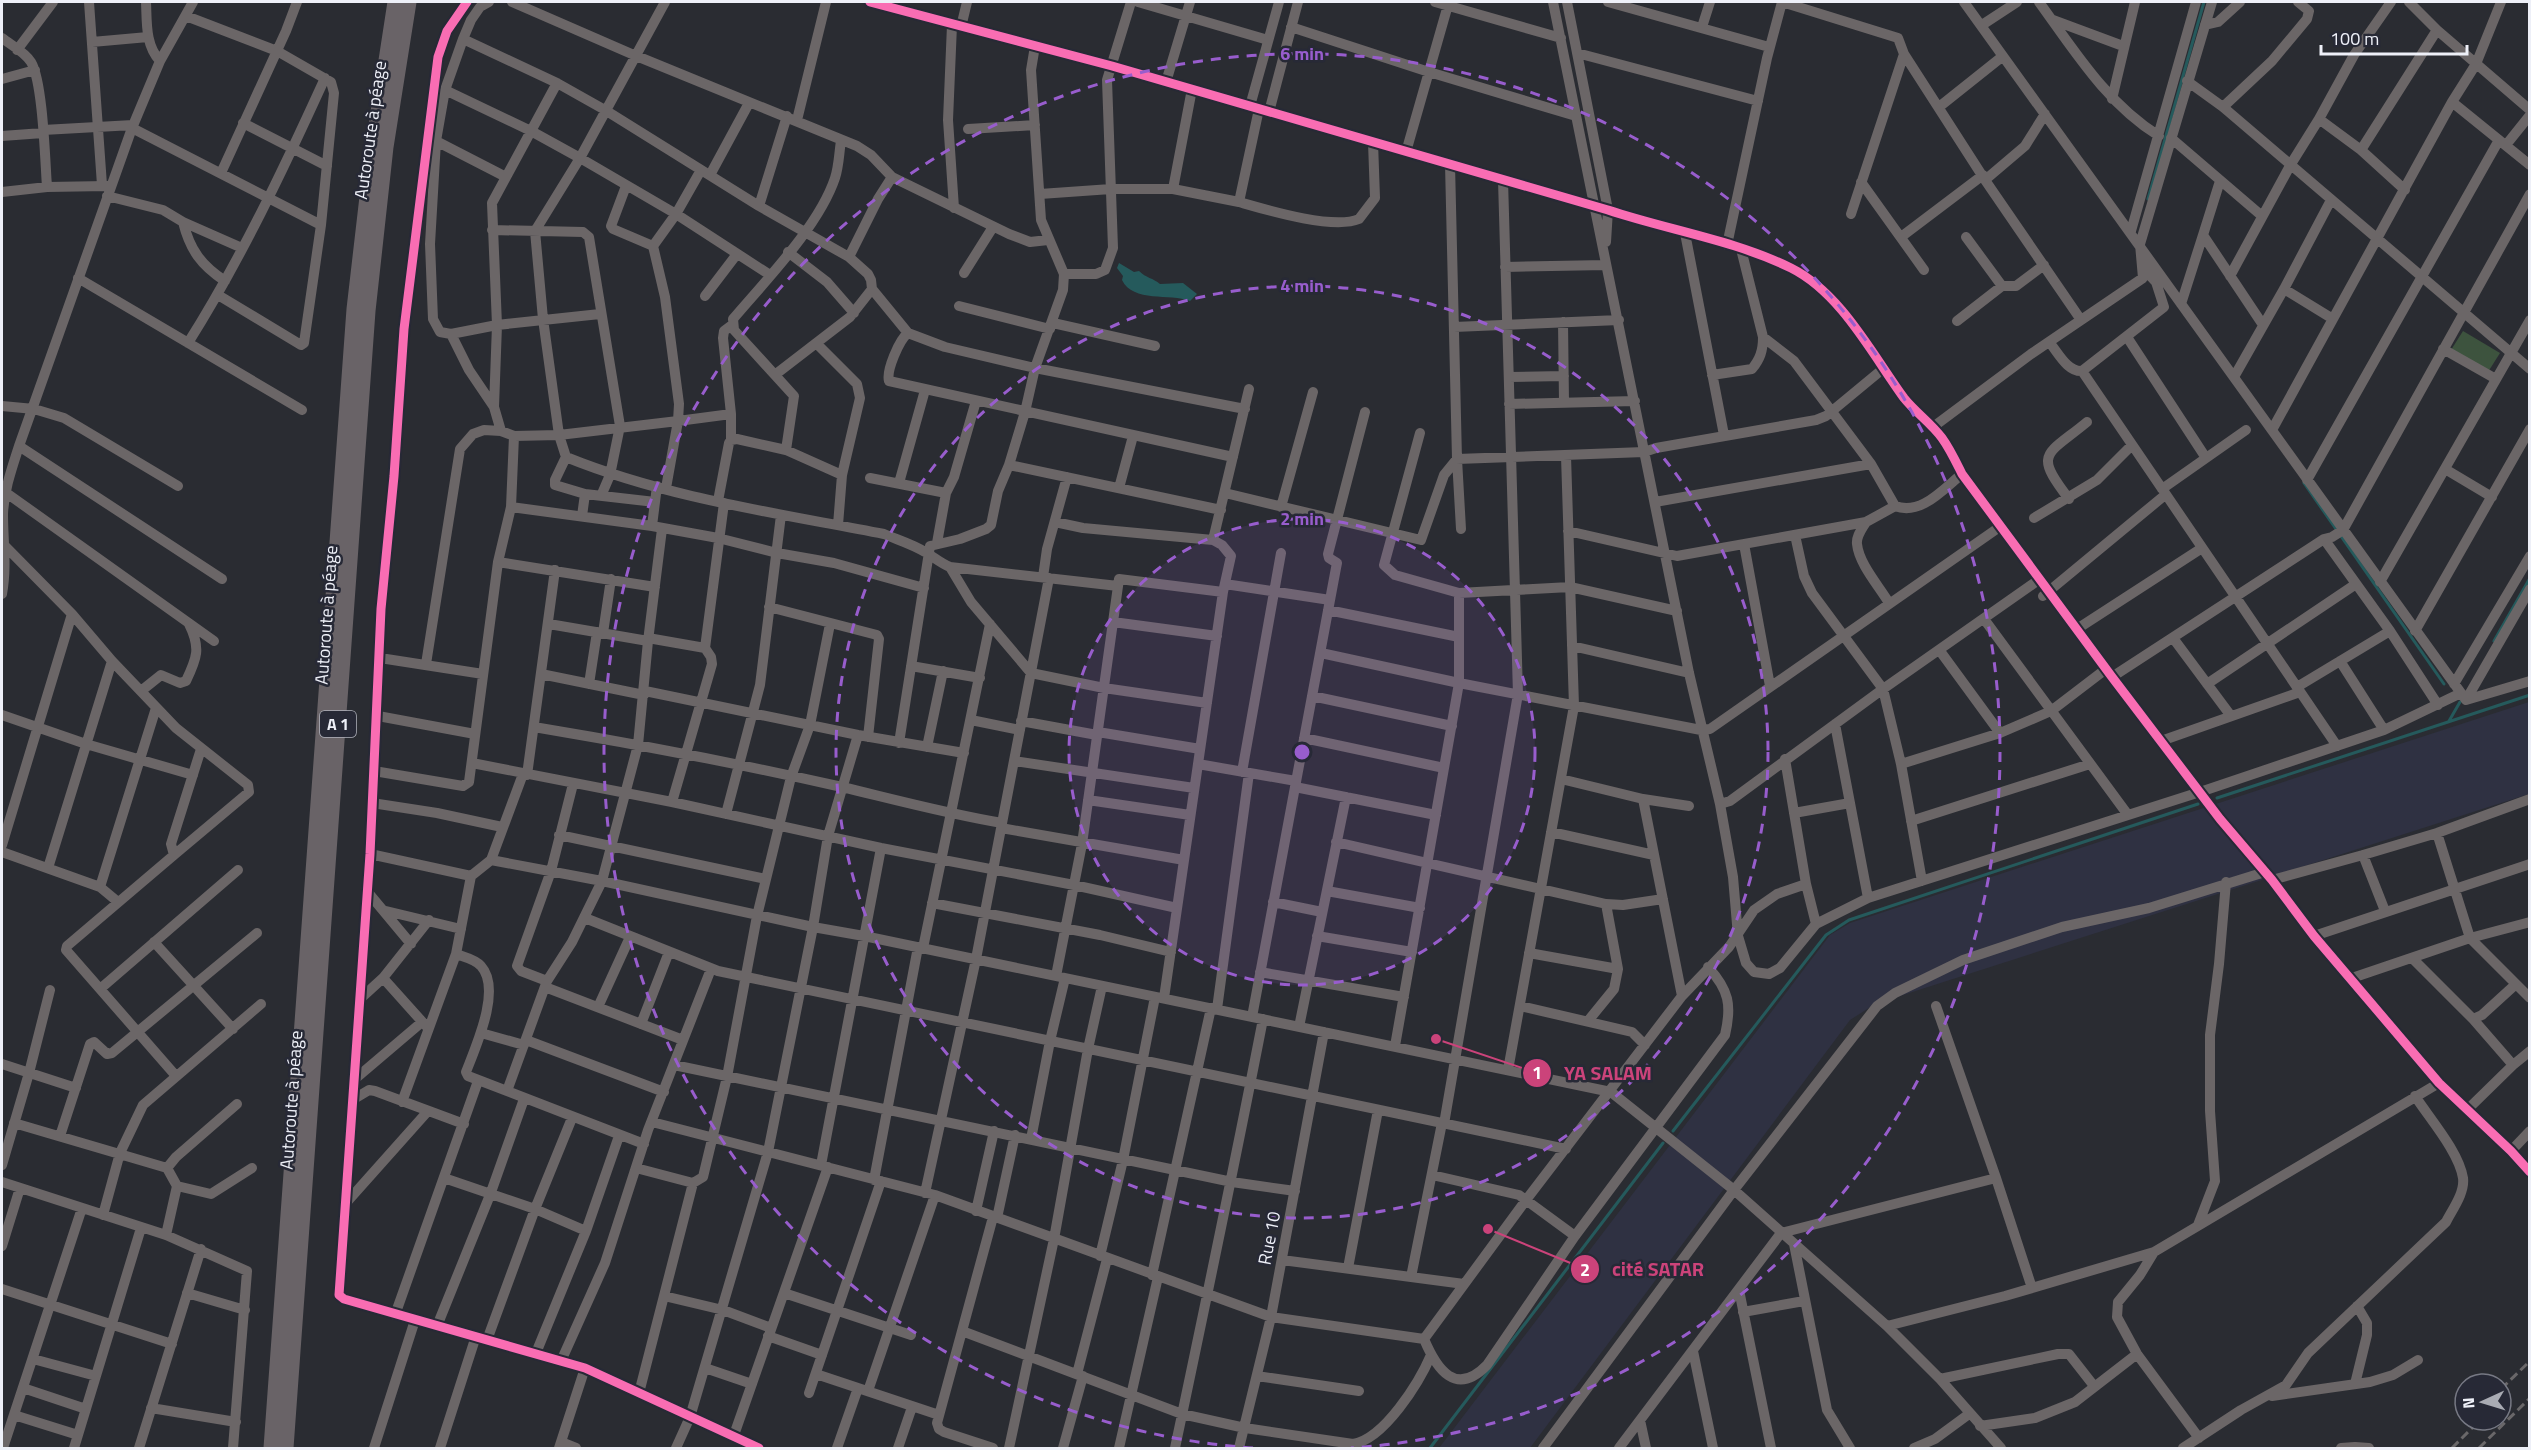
<svg xmlns="http://www.w3.org/2000/svg" width="2531" height="1450" viewBox="0 0 2531 1450" font-family="'Titillium Web',sans-serif">
<style>
.built{fill:#2f3142}
.green{fill:#3d533e}
.water{fill:#255a5c}
.lines{fill:none;stroke-linecap:round;stroke-linejoin:round}
.stream{stroke:#255a5c;stroke-width:3}
.minor{stroke:#6b6667;stroke-width:10}
.highway{stroke:#696367;stroke-width:15}
.rail{stroke:#696769;stroke-width:3;stroke-dasharray:9 4.5;stroke-linecap:butt}
.cycleway-casing{stroke:#272936;stroke-width:13}
.cycleway{stroke:#f96db3;stroke-width:9}
.ring{fill:none;stroke:#985dcd;stroke-width:3;stroke-dasharray:10 8}
.labels{text-anchor:middle;dominant-baseline:central;stroke-width:5;stroke-linejoin:round;paint-order:stroke}
.shield{fill:#272936;stroke:#b2b4be;stroke-width:1.5}
.shield-label{font-size:16px;font-weight:bold;fill:#eef0f8}
.street-label{font-size:18px;fill:#eef0f8;stroke:#272936}
.centre{fill:#985dcd;stroke:#272936;stroke-width:3}
.ring-label{font-size:18px;text-anchor:middle;font-weight:bold;fill:#985dcd;stroke:#272936;stroke-width:5;stroke-linejoin:round;paint-order:stroke}
.leader{fill:none;stroke:#cb437a;stroke-width:2}
.callout-dot{fill:#cb437a;stroke:#272936;stroke-width:2}
.mark-label{font-size:18px;text-anchor:middle;font-weight:bold;fill:#fff}
.callout-label{font-size:20px;text-anchor:middle;font-weight:bold;fill:#cb437a;stroke:#272936;stroke-width:5;stroke-linejoin:round;paint-order:stroke}
</style>
<rect width="100%" height="100%" fill="#2a2c32"/>
<!-- built -->
<path class="built" d="M2529,702V794L1875,1004L1850,1020L1530,1448H1439L1830,935L1850,923Z"/>
<!-- green -->
<path class="green" d="M2463,331L2500,353L2488,372L2451,350Z"/>
<!-- water -->
<path class="water" d="M1119,263L1134,272L1139,271C1146,278 1153,278 1160,284L1183,283L1197,294L1190,301C1170,293 1133,303 1122,280L1123,276L1117,268Z"/>
<g class="lines">
<!-- stream -->
<path class="stream" d="M2148,199L2204,2
M2304,483L2444,684
M2494,641L2530,578
M2449,721L2460,702
M2217,798L2530,695
M1673,1131L1826,935L1849,920L2198,804
M1430,1448L1663,1143"/>
<!-- minor -->
<path class="minor" d="M89,2L102,185
M146,2C147,22 145,45 160,61
M467,2L447,31L438,57L404,329L394,476L381,609L370,854L339,1295L344,1299L585,1368L759,1448
M489,2L480,7L471,20L463,39L445,90L436,141L430,244L433,319L440,332L451,334L497,325L600,314
M512,2L634,55L857,146L871,155L892,177L878,199L849,257
M870,2L1112,66L1608,210C1668,230 1734,240 1791,268C1841,293 1872,354 1904,398C1915,412 1931,423 1942,438C1950,449 1956,462 1962,474L2112,677L2220,819L2272,880L2314,936L2439,1083L2511,1151L2530,1172
M1138,2L1268,40
M1435,2L1561,38
M1553,2L1689,673L1720,804L1733,877L1738,936L1746,963L1754,972L1769,974L1780,968L1816,924L1868,898L2200,792L2384,730L2461,693
M1567,2L1608,210L1606,242
M1608,2L1769,47
M1782,2L1898,38L1904,54L1851,214
M1964,2L2466,700
M2039,2C2074,50 2107,104 2159,136
M2409,2L2437,30L2530,110
M186,16L277,51L331,82L334,93L321,225L304,343L301,345L218,295
M2053,20L2123,46
M952,25L948,120L954,208
M1982,25L2017,2
M2205,25L2218,22L2240,2
M961,27L967,2
M1291,27L1429,72L1576,116
M1702,27L1710,2
M2,38C11,45 25,52 31,62C43,82 45,160 47,187
M463,39L557,83L605,110L759,206L849,257L868,274L871,280L872,289L850,317L776,374
M92,42L148,37
M17,50L53,2
M1577,53L1758,101
M1904,54L1985,180L2081,320
M2,79L35,70
M2187,81L2223,107L2530,369
M1166,82L1190,2
M445,90L531,131L580,158L676,214L770,275
M2112,99L2135,2
M2452,102L2530,165
M1250,106L1279,2
M1939,107L2003,56
M2223,107L2272,61L2307,19L2309,11L2298,2
M1269,112L1298,2
M2319,119L2361,150L2405,190
M797,120L826,2
M243,123L327,166
M132,128L321,225
M968,129L1035,125
M43,130L133,125
M2,136L43,133
M2171,138L2262,216
M436,141L506,177
M2506,145L2530,115
M2361,150L2437,30
M1406,152L1448,5
M1450,164L1457,459L1461,529
M701,170L676,214L653,246L665,297L679,404L678,421L731,414
M221,173L286,31L297,2
M710,175L749,103
M892,177L1009,234L1030,242L1048,240
M1985,180L2025,146L2045,114
M2220,181L2203,235L2263,325
M1861,182L1924,270
M626,186L611,226L613,229L653,246
M1173,189L1192,89
M2,192L47,187L107,186
M1040,194L1111,189H1173L1239,202L1259,109
M107,196L163,210L183,222C190,250 201,265 225,281
M1239,202C1267,210 1333,230 1359,219L1375,198L1373,142
M759,206L787,116
M183,222L242,248
M492,230L583,232L589,237L620,426L610,475L601,496
M2131,231L2196,2
M1685,233L1724,435
M1901,237L1983,175
M1966,237L2002,286H2016L2044,265
M1727,245L1767,58L1782,2
M788,252L827,282L854,313
M1505,267L1606,265
M964,273L993,227
M1064,274H1096L1105,270L1113,248L1107,80L1131,2
M2230,276L2291,164L2319,119L2354,55L2391,2
M78,278L302,410
M872,289L908,333
M2284,289L2333,319
M705,296L737,254
M2181,304L2203,235
M959,306L1050,329
M1957,321L2002,286
M1563,322L1564,402
M1053,323L1155,346
M1454,327L1619,320
M451,334L469,370L494,407L501,431
M1763,337L1794,361L1871,464L1895,506
M2127,337L2206,458
M2049,342C2058,352 2067,372 2082,371L2164,307L2156,282L2144,269
M188,343C241,259 284,168 325,78
M817,344L857,384L860,398L842,475
M2443,349L2496,379
M2082,371L2337,746
M1712,375L1752,369C1760,359 1763,351 1763,337L1741,249
M1509,377L1564,376
M2234,377L2284,289L2331,200
M1509,404L1635,401
M2,406L34,409L64,418L178,486
M494,407L497,325L492,203L557,83
M1933,427L2031,354L2143,278L2140,244L2212,2
M2272,430L2452,102L2476,64L2501,2
M1420,433L1384,565L1395,575L1459,593L1570,587L1677,611
M731,440V414L723,338L724,331L732,325
M19,446L222,579
M786,450L794,396L734,330L733,319C766,280 819,226 835,178C839,166 839,153 841,141
M566,457C667,498 777,513 884,534C898,540 912,544 925,552C934,557 940,563 950,567L1118,586
M1233,457L889,381C886,371 899,340 908,333L945,347L1035,368L1245,409
M1009,465L1221,510
M2445,469L2492,497
M870,478L946,493
M2307,480L2499,140
M899,483L925,390
M1119,488L1133,436
M2162,489L2246,430
M5,492L214,641
M1225,493L1421,540L1444,475L1457,459L1644,452L1656,448L1816,420L1826,416L1884,368
M2069,499C2033,452 2046,456 2087,422
M718,501L729,443L731,440L737,439L786,450L842,475L838,525
M655,502L585,494L555,485V480L566,457L559,435L543,319L535,231L580,158L665,2
M1655,502L1871,464
M511,507L652,526L718,538L777,553L834,563L924,588
M1281,507L1313,392
M582,516L585,494
M2034,518L2097,480L2132,445
M1055,522L1083,528L1213,540L1222,545L1231,556L1223,592L1164,998
M1866,522C1862,529 1856,536 1857,544C1859,564 1879,586 1889,603
M652,526L657,486
M1568,531L1677,556L1866,522L1895,506C1921,516 1943,489 1962,474
M1795,535L1804,576L1812,593L1883,689L1901,764L1922,881
M2324,539L2332,537L2343,530L2530,194
M1213,540L1249,389
M2,543L72,614L112,661L176,728L248,785L249,792L174,855
M937,543L946,493L954,477L976,401
M1744,544L1770,686
M498,562L655,587
M950,567L971,602L1031,673L1104,688L1207,703
M1043,577L1047,549L1067,477
M2380,582L2530,320
M1225,584L1330,600
M2,594C7,567 3,541 3,514C4,490 12,468 19,446L132,128L160,61L193,2
M2043,596L2165,495
M769,607L877,635L879,639L868,737
M1328,610L1459,637
M1984,619L2128,815
M1113,622L1217,636
M549,624L648,641
M2077,629L2202,548
M2415,631L2530,429
M603,633L611,579
M648,638L705,648
M2173,638L2231,716
M1572,646L1689,673
M1940,651L2000,733
M1321,653L1459,683L1701,730L1710,729L2001,526
M380,658L483,674
M2340,661L2384,730
M426,664L460,449L473,434L484,430L501,431L514,436L559,435L678,421L666,488
M911,666L980,678
M541,674L644,695
M2112,677L2324,539L2390,631L2438,705
M589,684L597,632
M2207,684L2356,584
M2454,684L2530,556
M2297,687L2390,631
M141,691L161,675L180,683L186,681C197,658 201,648 189,624
M645,691L858,735L964,753
M1312,696L1452,726
M2466,700L2530,589
M2466,700L2530,681
M2,715L86,744L193,775
M378,716L475,734
M971,720L1020,730
M1021,721L1097,735
M1835,724L1868,898
M534,727C637,744 740,764 842,787C896,800 948,814 1002,823
M1098,732L1200,749
M1304,738L1444,768
M2161,741L2300,692
M899,743L930,546L960,539L986,529L991,525L998,491L1009,465L1025,412L1035,368L1063,290L1064,274L1041,220L1031,70L1035,46
M927,747L943,671
M1785,759L1806,884L1816,924
M1014,761L1194,788
M472,763L672,802L881,848L1074,885L1177,908
M1198,764L1296,781
M1901,764L2000,733L2051,711L2106,669
M374,771L463,786L469,782L498,562L511,507L514,436
M1242,772L1281,553
M527,775L555,570
M1561,779L1643,799L1689,806
M1295,787L1436,815
M1643,799L1682,996
M1088,800L1190,815
M672,802L712,664L711,657L705,648L724,503
M372,803L437,813L502,827
M1720,804L1730,801L1883,689L2040,579
M1794,813L1850,803
M726,814L760,685L781,515
M1911,821L2090,764
M1001,828L1184,860
M1551,832L1654,855
M2437,833L2470,938L2530,998
M559,835L766,879
M1336,842L1606,904L1623,905L1663,899
M2,845L72,614
M2,852L100,887L118,902
M370,854L471,876
M491,860L602,881L813,927L864,936L1611,1092L1734,1190L1887,1326L1940,1379L2001,1448
M48,868L112,661
M2272,880L2363,855
M100,887L156,708
M366,890L411,944
M1327,891L1420,908
M1273,902L1322,912
M932,903L1100,935L1171,952
M386,911L461,929
M2385,911L2363,855L2437,833L2530,799
M585,918L718,971L1566,1149
M1317,936L1412,952
M2314,936L2530,864
M154,942L233,1029
M923,948L990,624
M1529,953L1618,969
M456,954C464,957 475,959 481,966C502,989 476,1046 466,1072L468,1076L644,1144
M2412,958L2473,1019L2513,1065L2530,1051
M1260,972L1404,997
M1056,976L1082,844L1119,579L1223,592
M383,978L426,1026
M2349,979L2470,938L2530,922
M547,981L521,971L517,966L551,871L573,784
M545,987L683,1040
M100,989L238,870
M360,999L383,978L429,920
M1520,1006L1632,1032L1645,1045
M1936,1006L1996,1178L2032,1288
M598,1007L630,937
M1217,1009L1249,773
M1252,1017L1336,568L1337,563L1329,558L1328,554L1365,412
M2473,1019L2482,1015L2516,984
M1588,1021L1614,989L1618,969L1606,904
M641,1024L669,952
M1299,1027L1346,797
M481,1033L524,1045
M526,1040L664,1092
M1395,1046L1459,683V593
M2,1064L76,1088
M674,1065L1232,1182L1295,1191
M1508,1070L1574,706L1566,456
M176,1076L66,950L67,946L174,855L171,844L201,749
M355,1079L422,1022
M507,1091L547,981L572,942L602,881L638,745L648,641L662,529
M354,1099L369,1090L375,1091L464,1124
M402,1102L456,954L471,876L491,860L523,774
M2467,1110L2513,1065
M652,1122L935,1195L1271,1317L1424,1339C1437,1370 1456,1397 1487,1365L1575,1236L1725,1035C1732,1005 1729,990 1708,967
M14,1123L167,1168L177,1186L166,1235
M1444,1124L1518,694L1503,180
M60,1136L90,1044L94,1042L107,1054L112,1053L257,933
M1031,1139L1050,1041L1065,978
M2511,1151L2530,1131
M2,1165L29,1073L50,990
M821,1165L881,848
M167,1168L176,1157L237,1104
M636,1168L693,1183L703,1177L727,1077L757,916L791,777L810,725L830,624
M1432,1175L1519,1195L1575,1236
M444,1178L535,1209L586,1231
M874,1180L918,947
M2,1182L166,1235L247,1271L233,1448
M177,1186L211,1194L252,1168
M925,1193L976,959L1049,578
M346,1203L428,1111
M976,1211L994,1131
M103,1215L120,1153L143,1105L261,1004
M997,1218L1015,1135
M2198,1225L2215,1181L2210,1111V1035L2219,964L2226,882
M1794,1244L1827,1410L1850,1448
M2,1246L20,1188
M2154,1252L2140,1275L2118,1302L2117,1317L2137,1354L2199,1438
M1100,1256L1123,1160L1155,997
M1282,1260L1464,1284
M1348,1268L1378,1110
M1152,1275L1211,1008
M1411,1277L1442,1123
M2,1289L172,1344
M1739,1290L1771,1448
M187,1293L245,1310
M784,1293L911,1335
M664,1296L723,1310L771,1328
M1743,1312L1804,1301
M395,1315L478,1081
M437,1326L490,1195L524,1099
M1887,1326L2005,1296L2154,1252L2439,1083
M962,1331L1182,1414L1245,1428L1353,1444C1384,1439 1419,1383 1431,1355
M768,1336L822,1355
M1424,1339L1526,1200L1682,996L1729,947L1754,910L1777,894L1806,884
M487,1340L535,1209L572,1118
M1693,1351L1713,1448
M536,1353L586,1231L619,1136
M33,1359L96,1376
M562,1359L605,1263L648,1130L711,969
M705,1368L752,1384
M816,1374L939,1415
M1077,1374L1107,1259
M1257,1376L1359,1391
M1940,1379L2058,1354H2069L2094,1386
M2355,1384L2367,1335V1323L2357,1306
M23,1388L86,1409
M868,1391L935,1195
M639,1393L693,1183
M809,1393L881,1181
M2272,1396L2370,1382L2393,1375L2418,1360
M151,1408L236,1422
M14,1415L78,1435
M1640,1420L1646,1448
M1980,1426L2035,1418L2075,1402L2137,1354
M734,1435L828,1167
M561,1442L576,1448
M3,1448L82,1208
M74,1448L141,1228
M139,1448L201,1249
M374,1448L415,1320
M440,1448L476,1336
M559,1448L585,1368
M676,1448L690,1417L768,1152L813,927L828,836L858,735
M837,1448L858,1388
M898,1448L912,1407
M993,1448L944,1432L939,1429L937,1423L993,1217
M1009,1448L1054,1239L1088,1049L1102,986
M1063,1448L1083,1376
M1119,1448L1158,1277
M1175,1448C1205,1306 1235,1163 1263,1019
M1239,1448L1271,1317L1324,1032
M1543,1448L1734,1190L1877,1006L1895,993L1963,960L2062,927L2149,908L2265,872
M1619,1448L1781,1233L1996,1178
M1914,1448L1935,1439L1969,1414
M2183,1448L2241,1410L2286,1385L2308,1353L2446,1222C2452,1210 2465,1193 2463,1178C2459,1152 2430,1119 2415,1096
M2341,1448L2355,1447L2369,1448"/>
<!-- highway -->
<path class="highway" d="M271,1448L354,309L373,145L395,2
M286,1448L368,311L386,147L409,2"/>
<!-- rail -->
<path class="rail" d="M2501,1389L2530,1361
M2452,1448L2480,1420
M2479,1448L2530,1398"/>
<defs>
<path id="cycleway" d="M467,2L447,31L438,57L404,329L394,476L381,609L370,854L339,1295L344,1299L585,1368L759,1448
M870,2L1112,66L1608,210C1668,230 1734,240 1791,268C1841,293 1872,354 1904,398C1915,412 1931,423 1942,438C1950,449 1956,462 1962,474L2112,677L2220,819L2272,880L2314,936L2439,1083L2511,1151L2530,1172"/>
</defs>
<!-- cycleway casing -->
<use href="#cycleway" class="cycleway-casing"/>
<!-- cycleway -->
<use href="#cycleway" class="cycleway"/>
</g>
<!-- distance rings -->
<circle cx="1302" cy="752" r="233" fill="#985dcd" fill-opacity=".12"/>
<g class="ring">
<circle cx="1302" cy="752" r="233"/>
<circle cx="1302" cy="752" r="466"/>
<path d="M1253 1448A698 698 0 1 1 1351 1448"/>
</g>
<g class="labels">
<!-- shield labels -->
<rect class="shield" x="320" y="711" width="36" height="26" rx="4.5"/>
<g class="shield-label">
<text x="338" y="724">A 1</text>
</g>
<!-- street labels -->
<g class="street-label">
<text transform="translate(370 130) rotate(-82)">Autoroute à péage</text>
<text transform="translate(326 615) rotate(-86)">Autoroute à péage</text>
<text transform="translate(291 1100) rotate(-86)">Autoroute à péage</text>
<text transform="translate(1269 1238) rotate(-79)">Rue 10</text>
</g>
</g>
<circle cx="1302" cy="752" r="9" class="centre"/>
<g class="ring-label">
<text x="1302" y="60">6 min</text>
<text x="1302" y="292">4 min</text>
<text x="1302" y="525">2 min</text>
</g>
<!-- callouts -->
<path class="leader" d="M1436 1039L1537 1073M1488 1229L1585 1269"/>
<g class="callout-dot">
<circle cx="1436" cy="1039" r="6"/>
<circle cx="1488" cy="1229" r="6"/>
<circle cx="1537" cy="1073" r="15"/>
<circle cx="1585" cy="1269" r="15"/>
</g>
<g class="mark-label">
<text x="1537" y="1079">1</text>
<text x="1585" y="1276">2</text>
</g>
<g class="callout-label">
<text x="1608" y="1080">YA SALAM</text>
<text x="1658" y="1276">cité SATAR</text>
</g>
<!-- border -->
<rect width="2531" height="1450" fill="none" stroke="#eef0f8" stroke-width="6"/>
<!-- north arrow -->
<g transform="translate(2483 1402) rotate(266)"><circle r="28" fill="#272936" stroke="#777984" stroke-width="1.5"/>
<path d="M0-4.5L10 22L0 15L-10 22Z" fill="#a9abb3"/>
<text y="-9" font-size="16" font-weight="bold" text-anchor="middle" fill="#eef0f8">N</text>
</g>
<!-- scale -->
<path d="M2321 45v9h146v-9" fill="none" stroke="#eef0f8" stroke-width="3"/>
<text x="2330" y="45" font-size="18" fill="#eef0f8" stroke="#272936" stroke-width="4.5" paint-order="stroke">100 m</text>
</svg>
